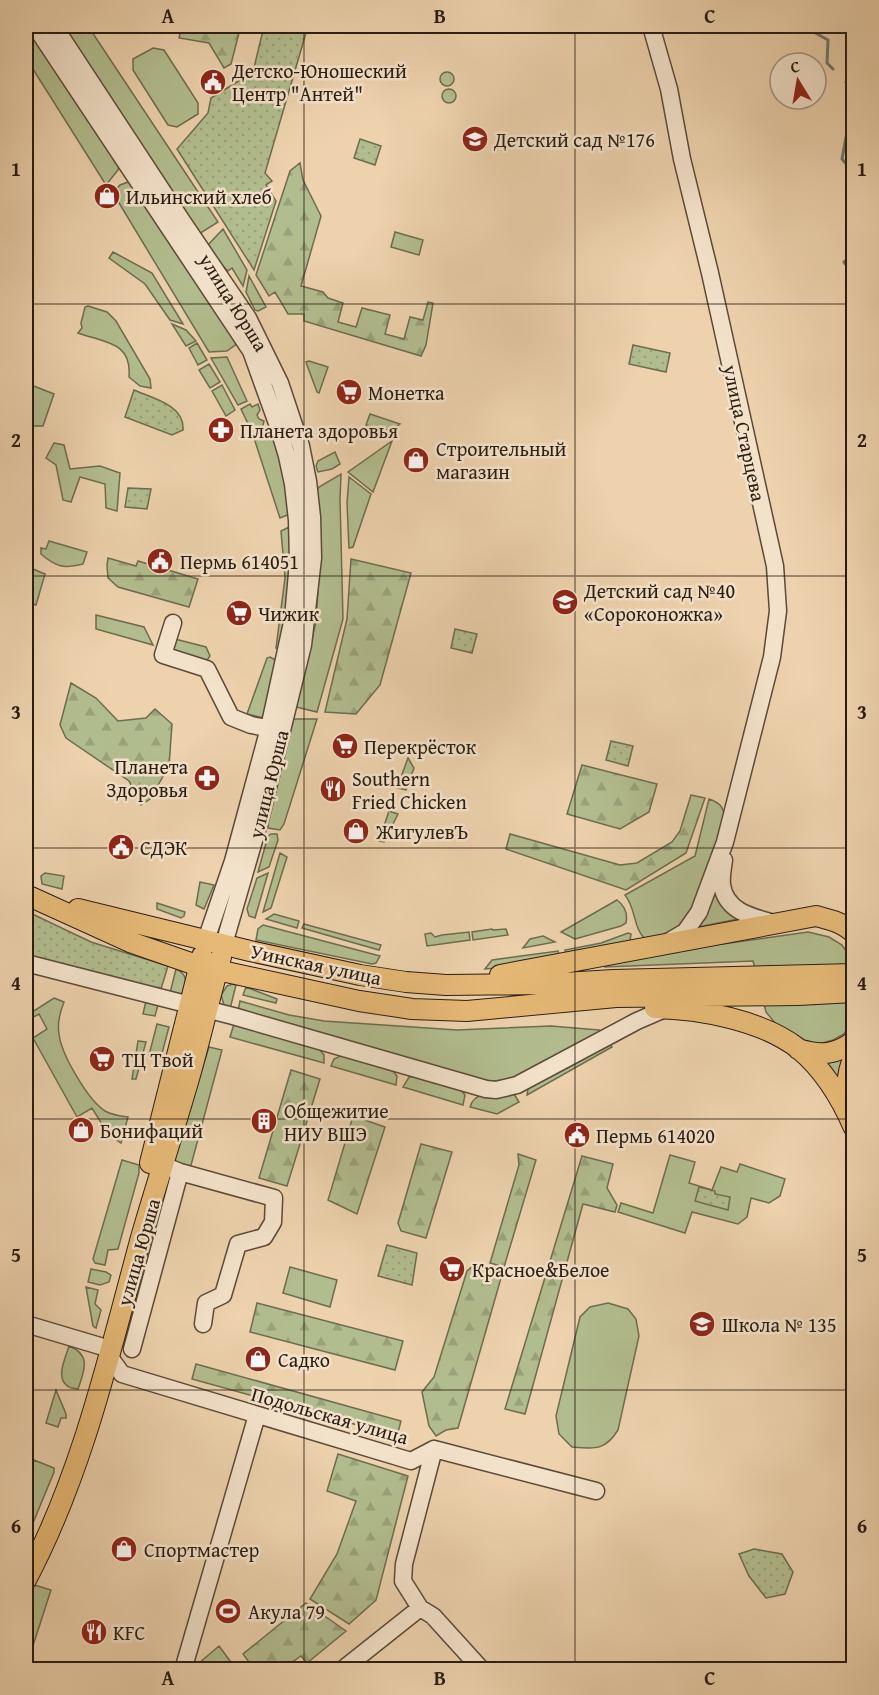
<svg xmlns="http://www.w3.org/2000/svg" width="879" height="1695" viewBox="0 0 879 1695" font-family="'Gentium Book Plus',serif">
<style>
.grass{fill:#b2bd8f;stroke:#6e6c50;stroke-width:1.5}
.forest{fill:url(#forest-firs);stroke:#6e6c50;stroke-width:1.5}
.park{fill:url(#park-dots);stroke:#6e6c50;stroke-width:1.5}
.lines{fill:none;stroke-linecap:round;stroke-linejoin:round}
.stream{stroke:#6d7a6b;stroke-width:3}
.minor-casing{stroke:#5b4a38;stroke-width:19}
.major-casing{stroke:#2a1c11;stroke-width:22}
.minor{stroke:#f3e2ca;stroke-width:16}
.major{stroke:#e6b976;stroke-width:20}
.grid{fill:none;stroke:#2a1c11;stroke-width:1.5;stroke-opacity:0.55}
.labels{text-anchor:middle;dominant-baseline:central;stroke-width:5;stroke-linejoin:round;paint-order:stroke}
.poi-label{font-size:20px;fill:#2a1c11;stroke:#f3e2ca;text-anchor:start}
.street-label{font-size:20px;fill:#2a1c11;stroke:#f3e2ca}
.neatline{fill:none;stroke:#2a1c11;stroke-width:2}
.grid-label{font-size:20px;text-anchor:middle;font-weight:bold;fill:#2a1c11}
</style>
<defs>
<pattern id="forest-firs" width="22" height="20" patternUnits="userSpaceOnUse" patternTransform="scale(1.5)"><rect width="22" height="20" fill="#b2bd8f"/><path d="M5 1l3.5 6h-7zM16 11l3.5 6h-7z" fill="#99a27a"/></pattern>
<pattern id="park-dots" width="8" height="8" patternUnits="userSpaceOnUse" patternTransform="scale(1.5)"><rect width="8" height="8" fill="#b2bd8f"/><path d="M2 2h.1M6 6h.1" fill="none" stroke="#99a27a" stroke-width="1.8" stroke-linecap="round"/></pattern>
</defs>
<rect width="100%" height="100%" fill="#edd2ad"/>
<filter id="stains"><feTurbulence type="fractalNoise" baseFrequency=".00333" numOctaves="4"/><feColorMatrix values="0 0 0 0 .2 0 0 0 0 .09 0 0 0 0 .02 0 0 0 .5 -.17"/></filter>
<radialGradient id="worn" r=".72"><stop offset=".6" stop-color="#630" stop-opacity="0"/><stop offset="1" stop-color="#630" stop-opacity=".3"/></radialGradient>
<!-- grass -->
<path class="grass" d="M26,26H30L119,165L118,170L106,185L26,58Z
M59,26H88L218,222L199,234Z
M153,48L164,50L198,103V114L177,127L168,125L133,70V59Z
M440 79a7 7 0 1 1 14 0a7 7 0 1 1-14 0Z
M442 96a7 7 0 1 1 14 0a7 7 0 1 1-14 0Z
M131,181L238,343L227,351L209,352L113,193L120,185Z
M223,229L247,270L243,286L232,268L228,271L214,257L208,245Z
M395,232L423,240L419,255L391,247Z
M113,252L152,273L183,324L170,320L145,284L109,258Z
M249,276L266,307L258,311L255,310L246,292Z
M88,306L107,312L116,321L150,379L151,388L140,386L129,377C132,342 106,343 78,333L82,328L81,323L85,307Z
M172,324L186,330L196,341L186,346Z
M197,343L207,360L198,365L189,348Z
M227,357L247,401L238,405L211,358Z
M309,361L328,367L319,393L317,392L307,365L306,362Z
M209,364L220,382L210,388L199,370Z
M26,383L54,394L43,426H26Z
M222,385L235,410L226,416L212,391Z
M250,404L252,407L258,404L260,410L257,415L259,419L264,421L262,430L253,434L241,409Z
M370,414L400,424C388,434 380,429 366,425Z
M270,428L281,454L290,514L280,518L278,512L254,438Z
M392,441L373,492L348,472Z
M54,443L64,445L70,469L100,466L120,473L117,511L106,508L105,484L80,477L71,502L63,500L56,465L46,458Z
M335,452L340,464L332,469L318,472L316,466L318,461Z
M341,474L340,499L343,619L317,712L296,707L316,622L321,544L317,490L319,487Z
M349,477L371,494L353,547L349,548L347,503Z
M289,527L292,593L278,649L276,648L285,578L281,531Z
M49,541L87,552L83,564C64,569 56,567 41,554V548L46,549Z
M26,566L45,574L36,605L26,602Z
M96,615L144,627L153,645L96,629Z
M175,639L206,647L210,656L205,663L172,653Z
M270,657L279,662L264,718L247,714L267,658Z
M293,719H317L284,824L280,830L268,828L269,805Z
M408,758L414,768L406,790L397,788Z
M709,799C720,803 723,806 725,818L693,916L670,934L645,939C633,928 636,908 625,895L695,856Z
M389,811L398,814L384,842L379,841Z
M271,834H277L278,840L269,867L258,872L268,836Z
M280,853L287,857L271,908L263,912Z
M45,873L64,876L62,889L42,884L41,876Z
M268,873L255,918L249,916L247,909L257,878Z
M200,882L214,885L204,909L196,905Z
M716,882L738,919L699,927L698,926Z
M617,900C625,906 628,913 626,923L621,926L575,939L561,932Z
M157,903L185,912L184,916L181,918L157,909Z
M274,914L299,921L297,928L266,919Z
M304,924L381,945L379,950L302,928Z
M263,925L380,956L376,963L372,964L256,940L258,929Z
M492,929L493,930L506,929L508,935L473,940L472,932Z
M469,932L470,940L427,946L425,934L431,933L435,937L442,935Z
M808,932L829,937L842,945L853,961V1019L844,1034L833,1040L818,1044L801,1041L775,1023L766,1012L753,961L605,967V965L679,950Z
M628,933L631,934L630,941L567,958L565,950L601,943Z
M543,936L555,942L523,948L530,939Z
M558,951L560,958L514,967L485,969L492,960Z
M176,969C188,974 186,982 184,993L169,997Z
M233,984L236,985L230,1009L224,1005L221,995L227,986Z
M246,987L277,999L276,1003L243,995Z
M54,998L64,1002C60,1012 57,1023 59,1034C61,1054 88,1100 105,1111C112,1115 119,1116 128,1117L121,1143L108,1134L92,1108L77,1117L33,1038L47,1029L39,1014L26,1021V1016Z
M146,1001L158,1005L155,1016L143,1014Z
M240,1001L289,1015L324,1021L457,1030L551,1026L599,1030L604,1032C569,1051 522,1084 483,1081L349,1044L344,1039L238,1011Z
M157,1024L169,1027L162,1053L149,1055Z
M234,1024L319,1049L324,1055V1063L230,1037Z
M138,1041L146,1042L136,1079H132Z
M608,1041L612,1047L527,1095L528,1089L531,1085Z
M209,1047L222,1050L190,1169L176,1162L174,1158Z
M849,1052L841,1086L823,1060Z
M343,1055L392,1070L397,1076L396,1085L331,1066L334,1059Z
M409,1077H418L461,1090L465,1095L463,1105L403,1087Z
M514,1094L519,1102L497,1114L470,1107C475,1089 498,1094 514,1094Z
M670,1155L695,1162L689,1183L712,1190L721,1167L737,1172L740,1164L785,1179L780,1196L769,1203L751,1198L747,1217L738,1224L692,1212L685,1233L618,1212L621,1203L653,1213Z
M122,1160L139,1165V1173L118,1249L108,1250L105,1265L95,1263L93,1259Z
M290,1267L337,1280L330,1307L283,1293Z
M91,1269L106,1272L111,1275L109,1282L100,1285L88,1282Z
M86,1287L98,1290L95,1304L101,1310L96,1328L93,1326Z
M608,1303L628,1309L636,1319L639,1336L618,1430C605,1451 594,1449 572,1447L559,1434L556,1416L580,1317L590,1307Z
M69,1346C92,1355 84,1371 78,1389C75,1388 72,1389 69,1387C54,1379 66,1357 69,1346Z
M56,1390L66,1414V1418H61L58,1427L46,1423Z
M34,1460L54,1468V1472L26,1540V1487Z
M31,1584L51,1590L30,1655L26,1660V1593Z
M219,1646L230,1661L221,1669H192Z"/>
<!-- forest -->
<path class="forest" d="M214,26L239,33L231,64L224,68L209,43L179,38L181,29L194,32Z
M300,163L303,180L321,216L301,286L323,292L328,298L343,303L338,322L356,327L362,308L390,315L385,334L404,339L410,317L423,320L428,302L433,303L426,345L421,356L304,321V314H288L275,292L269,296L256,275L290,171Z
M108,558L136,566L138,561L198,579L189,607L118,587L108,578L107,565Z
M351,559L411,573L380,685L356,714L325,712L347,619Z
M71,683L96,698L118,721L146,718L155,709L172,724L169,766L150,799L141,805L129,781L66,738L60,725Z
M582,765L657,784L649,812L620,829L567,814Z
M691,795L705,798L686,853L626,890L506,849L510,834L620,865L637,863L672,842L680,831Z
M291,1070L320,1079L287,1186L259,1178Z
M353,1116L385,1127L357,1214L328,1200Z
M421,1144L452,1152L426,1238L401,1231L398,1223Z
M518,1154L536,1160L504,1267L490,1263L519,1165Z
M582,1156L613,1164L607,1188L617,1205L615,1212L583,1204L525,1414L505,1409Z
M476,1263L503,1271L458,1428L446,1430L436,1436L429,1426L422,1392L434,1377L467,1271Z
M257,1303L403,1341L395,1370L250,1332Z
M196,1364L401,1421L397,1436L192,1379Z
M338,1454L408,1476L376,1600L349,1624L310,1599L337,1554L356,1501L327,1491Z
M306,1603L346,1631L307,1663L301,1656L282,1669H254L243,1654Z"/>
<!-- park -->
<path class="park" d="M264,26H308L265,173L272,181L266,185L276,201L254,270L177,149L208,113L211,98L253,72Z
M360,139L381,146L375,165L354,158Z
M633,345L670,353L666,372L629,364Z
M134,390C152,398 185,405 183,430L172,435L125,417Z
M128,488L151,489L147,509L125,507Z
M455,629L477,634L472,653L451,648Z
M611,741L633,746L628,766L606,760Z
M26,911L91,942L168,966L160,992L26,955Z
M699,1187L715,1191V1194L730,1197L728,1210L695,1201Z
M387,1245L417,1253L412,1285L378,1276Z
M754,1549L782,1554L793,1572L785,1594L766,1598L749,1576L739,1554Z"/>
<g class="lines">
<!-- stream -->
<path class="stream" d="M803,26L828,40L827,63L833,69
M846,82L854,89
M854,95L842,159L854,173
M854,253L844,262L854,275"/>
<defs>
<path id="minor" d="M35,26L251,351L278,426L287,456L293,484L297,520L298,562L293,618L269,728L233,861L206,940
M54,26L182,221L248,318L280,383L301,446L308,481L312,517L313,558L303,645L260,820L224,944
M651,26L669,89L682,159L710,273L775,566L778,611L772,657L725,842L699,912L685,932L668,942
M173,623L163,655L207,669L231,717L251,725L278,730
M724,860C723,868 721,877 722,885C726,912 753,917 774,923
M26,963L233,1016L486,1089L496,1090L517,1085L637,1021L667,1008
M163,1165L180,1172L274,1198L273,1222L264,1237L238,1244L223,1295L206,1303L203,1324
M26,1324L100,1346
M132,1349L180,1172
M109,1356L122,1374L411,1461L434,1449L596,1491
M434,1449L404,1564L403,1581L420,1608L433,1616L482,1670
M183,1670L257,1415
M342,1670L420,1608"/>
<path id="major" d="M31,897L130,942L199,966L359,1001L412,1009L467,1011L616,997L798,995L854,992
M78,909L250,951L360,975L406,982L446,985L547,984L613,980L854,974
M500,975L816,916C831,920 842,922 854,933
M655,1008C700,1009 762,1020 799,1049C823,1069 842,1100 854,1128
M798,1049C820,1056 836,1055 854,1041
M851,1111C847,1091 845,1076 854,1057
M150,1163L202,956
M26,1580C82,1474 109,1356 140,1241C156,1185 174,1131 190,1075C201,1036 210,996 221,957"/>
</defs>
<!-- minor casing -->
<use href="#minor" class="minor-casing"/>
<!-- major casing -->
<use href="#major" class="major-casing"/>
<!-- minor -->
<use href="#minor" class="minor"/>
<!-- major -->
<use href="#major" class="major"/>
</g>
<!-- grid -->
<path class="grid" d="M304,26V1670M575,26V1670M26,304H854M26,576H854M26,848H854M26,1119H854M26,1390H854"/>
<!-- icons -->
<defs>
<symbol id="civic-disc" viewBox="-11 -11 22 22"><circle r="9.5" fill="#8f2418" stroke="#f3e2ca"/><path d="M-.6-6.5H3V-4.5H.6V-3L4-1V1h2V6H-6V1h2V-1L-.6-3ZM-1.2 2.5V6h2.4V2.5Z" fill="#fff"/></symbol>
<symbol id="school-disc" viewBox="-11 -11 22 22"><circle r="9.5" fill="#8f2418" stroke="#f3e2ca"/><path d="M0-5L7-2L0 1L-7-2ZM-4 1L0 2.5L4 1V4Q0 6-4 4Z" fill="#fff"/></symbol>
<symbol id="shop-disc" viewBox="-11 -11 22 22"><circle r="9.5" fill="#8f2418" stroke="#f3e2ca"/><path d="M-5-2.5h2.3a2.7 3.5 0 0 1 5.4 0H5L5.5 6h-11ZM-1.5-2.5h3a1.5 2.3 0 0 0-3 0Z" fill="#fff"/></symbol>
<symbol id="supermarket-disc" viewBox="-11 -11 22 22"><circle r="9.5" fill="#8f2418" stroke="#f3e2ca"/><path d="M-6-5.5h2.5l.6 2H6L4.5 2H-2.5L-4.4-4H-6ZM-1.5 3.2a1.3 1.3 0 1 0 .1 0ZM3 3.2a1.3 1.3 0 1 0 .1 0Z" fill="#fff"/></symbol>
<symbol id="pharmacy-disc" viewBox="-11 -11 22 22"><circle r="9.5" fill="#8f2418" stroke="#f3e2ca"/><path d="M-2-6h4v4h4v4h-4v4h-4v-4h-4v-4h4Z" fill="#fff"/></symbol>
<symbol id="restaurant-disc" viewBox="-11 -11 22 22"><circle r="9.5" fill="#8f2418" stroke="#f3e2ca"/><path d="M-5-6h1v4h1v-4h1v4h1v-4h1v5L-1.5 .5V6h-2V.5L-5-1ZM5-6V6H3V1.5H1.5Q1.5-4 5-6Z" fill="#fff"/></symbol>
<symbol id="building-disc" viewBox="-11 -11 22 22"><circle r="9.5" fill="#8f2418" stroke="#f3e2ca"/><path d="M-4-6H4V6H1V3H-1V6H-4ZM-2.5-4.3h1.7v1.8h-1.7ZM.8-4.3h1.7v1.8H.8ZM-2.5-1h1.7V.8h-1.7ZM.8-1h1.7V.8H.8Z" fill="#fff"/></symbol>
<symbol id="stadium-disc" viewBox="-11 -11 22 22"><circle r="9.5" fill="#8f2418" stroke="#f3e2ca"/><path d="M0-5a6.5 5 0 1 0 0 10a6.5 5 0 1 0 0-10ZM-3.5-1.8h7v3.6h-7Z" fill="#fff"/></symbol>
</defs>
<g fill-rule="evenodd">
<use href="#civic-disc" x="198" y="67" width="30" height="30"/>
<use href="#school-disc" x="460" y="124" width="30" height="30"/>
<use href="#shop-disc" x="92" y="181" width="30" height="30"/>
<use href="#supermarket-disc" x="334" y="377" width="30" height="30"/>
<use href="#pharmacy-disc" x="206" y="415" width="30" height="30"/>
<use href="#shop-disc" x="401" y="445" width="30" height="30"/>
<use href="#civic-disc" x="145" y="546" width="30" height="30"/>
<use href="#school-disc" x="550" y="587" width="30" height="30"/>
<use href="#supermarket-disc" x="224" y="598" width="30" height="30"/>
<use href="#supermarket-disc" x="330" y="731" width="30" height="30"/>
<use href="#pharmacy-disc" x="192" y="763" width="30" height="30"/>
<use href="#restaurant-disc" x="318" y="774" width="30" height="30"/>
<use href="#shop-disc" x="341" y="816" width="30" height="30"/>
<use href="#civic-disc" x="106" y="832" width="30" height="30"/>
<use href="#supermarket-disc" x="87" y="1044" width="30" height="30"/>
<use href="#building-disc" x="249" y="1106" width="30" height="30"/>
<use href="#shop-disc" x="66" y="1115" width="30" height="30"/>
<use href="#civic-disc" x="562" y="1120" width="30" height="30"/>
<use href="#supermarket-disc" x="437" y="1254" width="30" height="30"/>
<use href="#school-disc" x="687" y="1309" width="30" height="30"/>
<use href="#shop-disc" x="243" y="1344" width="30" height="30"/>
<use href="#shop-disc" x="109" y="1534" width="30" height="30"/>
<use href="#stadium-disc" x="213" y="1596" width="30" height="30"/>
<use href="#restaurant-disc" x="79" y="1617" width="30" height="30"/>
</g>
<g class="labels">
<!-- poi labels -->
<g class="poi-label">
<text x="232" y="70">Детско-Юношеский<tspan x="232" dy="23">Центр "Антей"</tspan></text>
<text x="494" y="139">Детский сад №176</text>
<text x="126" y="196">Ильинский хлеб</text>
<text x="368" y="392">Монетка</text>
<text x="240" y="430">Планета здоровья</text>
<text x="436" y="448">Строительный<tspan x="436" dy="23">магазин</tspan></text>
<text x="180" y="561">Пермь 614051</text>
<text x="584" y="590">Детский сад №40<tspan x="584" dy="23">«Сороконожка»</tspan></text>
<text x="258" y="613">Чижик</text>
<text x="364" y="746">Перекрёсток</text>
<text x="188" y="766" text-anchor="end">Планета<tspan x="188" dy="23">Здоровья</tspan></text>
<text x="352" y="778">Southern<tspan x="352" dy="23">Fried Chicken</tspan></text>
<text x="376" y="831">ЖигулевЪ</text>
<text x="140" y="847">СДЭК</text>
<text x="122" y="1059">ТЦ Твой</text>
<text x="284" y="1110">Общежитие<tspan x="284" dy="23">НИУ ВШЭ</tspan></text>
<text x="100" y="1130">Бонифаций</text>
<text x="596" y="1135">Пермь 614020</text>
<text x="472" y="1269">Красное&amp;Белое</text>
<text x="722" y="1324">Школа № 135</text>
<text x="278" y="1359">Садко</text>
<text x="144" y="1549">Спортмастер</text>
<text x="248" y="1611">Акула 79</text>
<text x="113" y="1632">KFC</text>
</g>
<!-- street labels -->
<g class="street-label">
<text transform="translate(234 302) rotate(58)">улица Юрша</text>
<text transform="translate(745 433) rotate(78)">улица Старцева</text>
<text transform="translate(268 784) rotate(-76)">улица Юрша</text>
<text transform="translate(316 964) rotate(12)">Уинская улица</text>
<text transform="translate(138 1252) rotate(-74)">улица Юрша</text>
<text transform="translate(330 1415) rotate(16)">Подольская улица</text>
</g>
</g>
<!-- margin -->
<rect width="879" height="1695" fill="none" stroke="#edd2ad" stroke-width="66"/>
<!-- north arrow -->
<g transform="translate(798 81) rotate(349)"><circle r="28" fill="#f3e2ca" stroke="#a39380" stroke-width="1.5"/>
<path d="M0-4.5L10 22L0 15L-10 22Z" fill="#8f2418"/>
<text y="-9" font-size="16" font-weight="bold" text-anchor="middle" fill="#2a1c11">С</text>
</g>
<rect x="33" y="33" width="813" height="1629" class="neatline"/>
<g class="grid-label">
<text x="168" y="23">A</text>
<text x="440" y="23">B</text>
<text x="710" y="23">C</text>
<text x="16" y="176">1</text>
<text x="862" y="176">1</text>
<text x="16" y="447">2</text>
<text x="862" y="447">2</text>
<text x="16" y="719">3</text>
<text x="862" y="719">3</text>
<text x="16" y="990">4</text>
<text x="862" y="990">4</text>
<text x="16" y="1262">5</text>
<text x="862" y="1262">5</text>
<text x="16" y="1533">6</text>
<text x="862" y="1533">6</text>
<text x="168" y="1685">A</text>
<text x="440" y="1685">B</text>
<text x="710" y="1685">C</text>
</g>
<rect width="100%" height="100%" filter="url(#stains)"/>
<rect width="100%" height="100%" fill="url(#worn)"/>
</svg>
